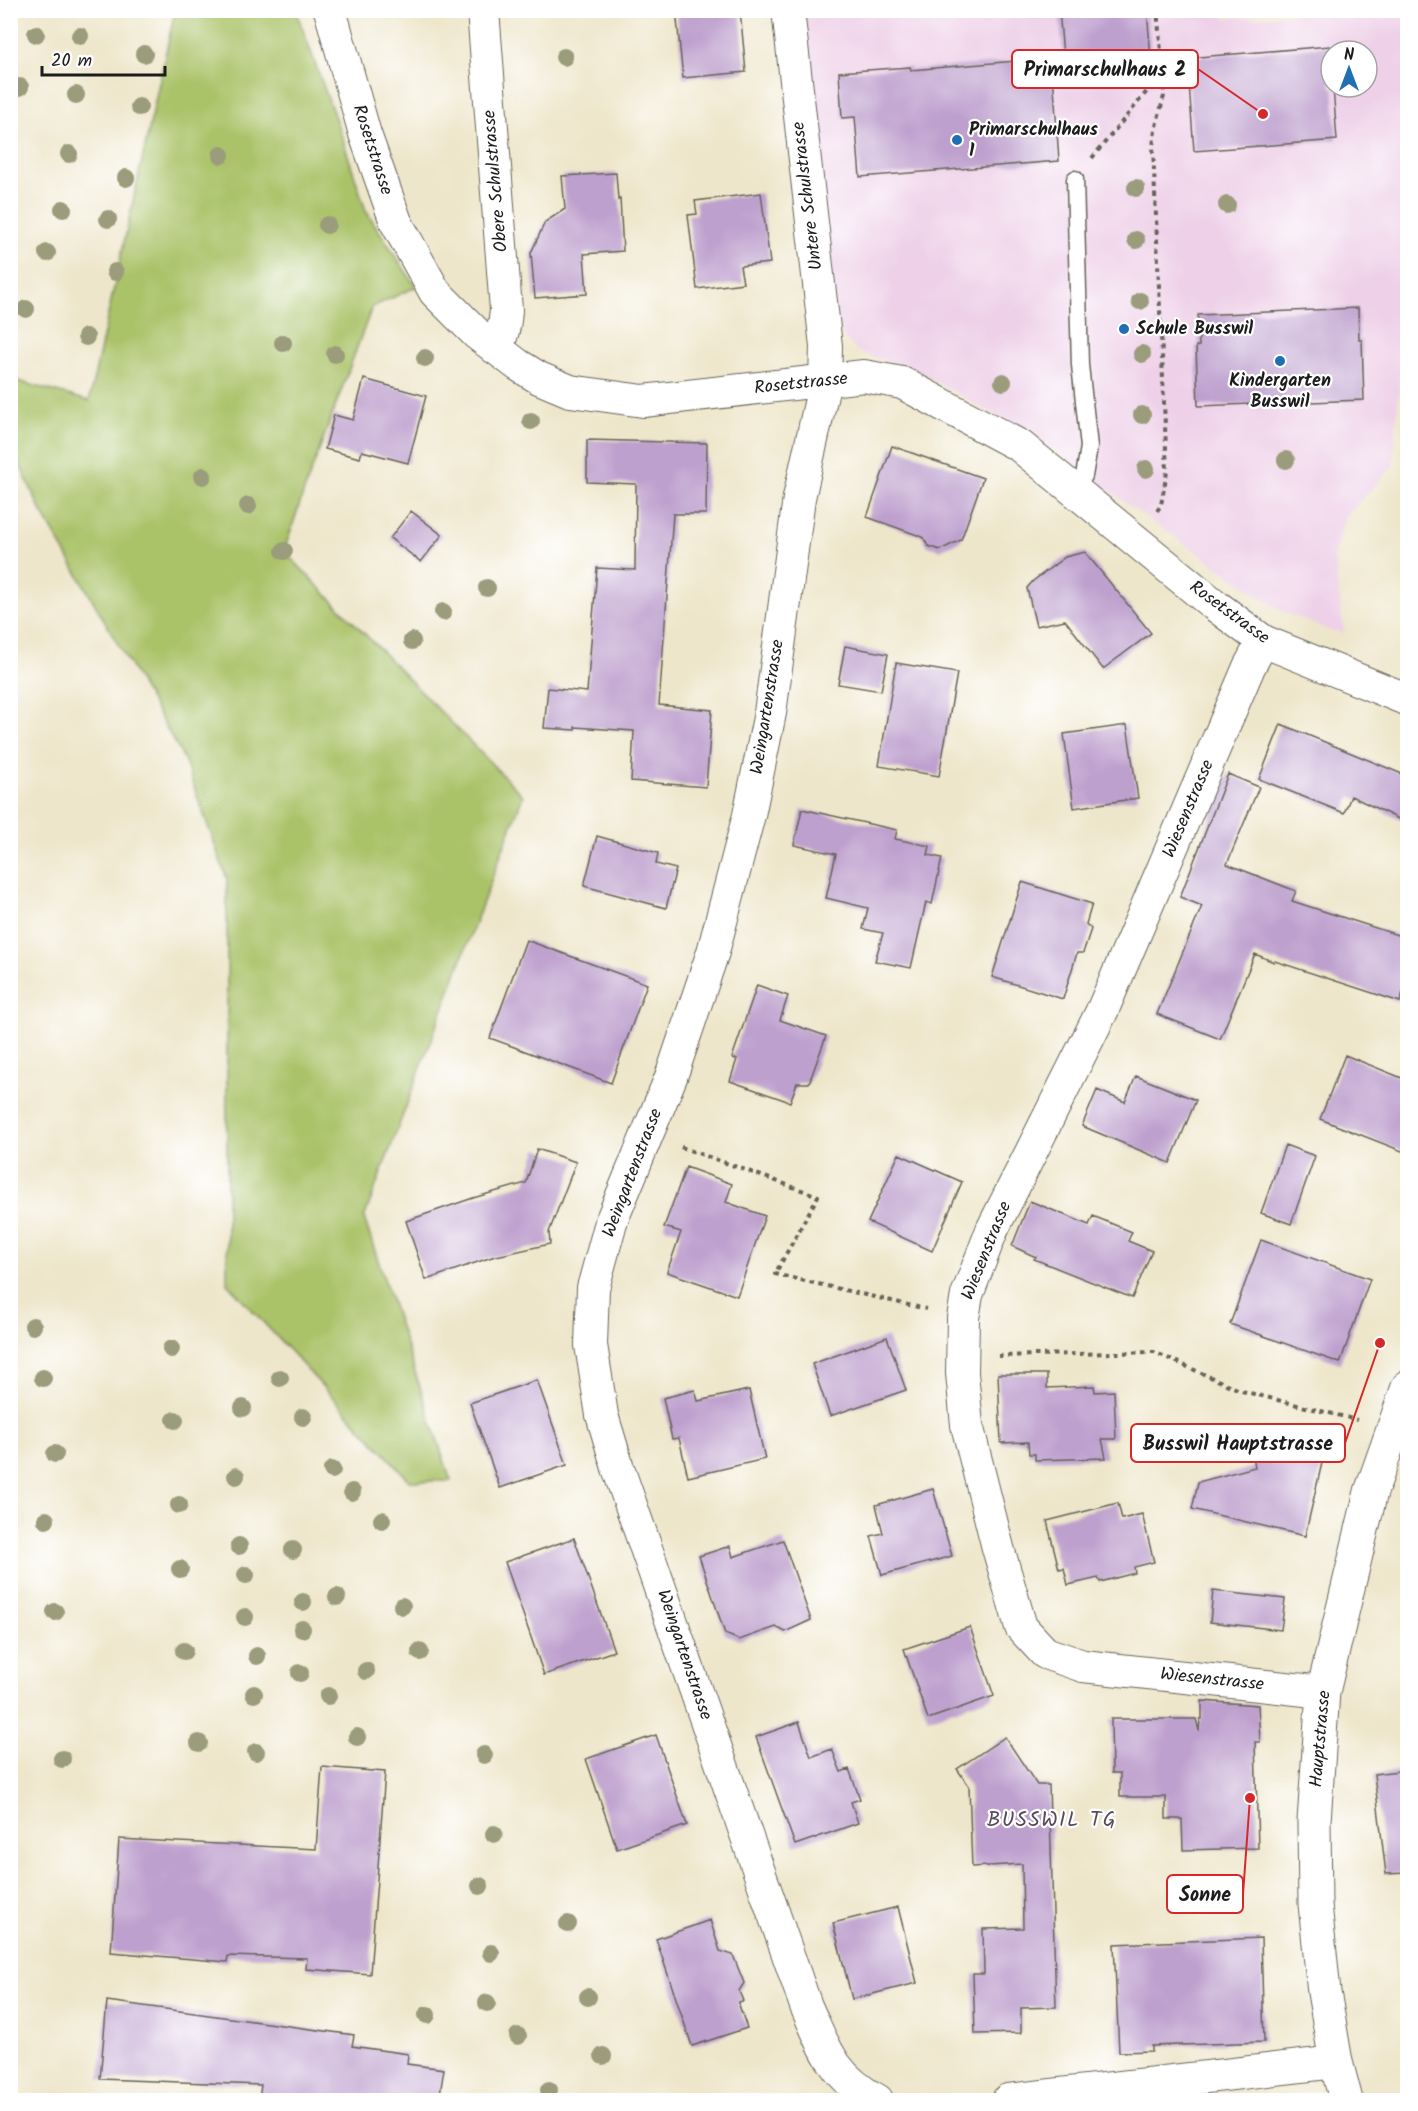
<svg xmlns="http://www.w3.org/2000/svg" width="1418" height="2111" viewBox="0 0 1418 2111" font-family="Kalam,sans-serif">
<style>
.built{fill:#eed0e8;fill-rule:evenodd}
.green{fill:#aac369;stroke:#637042;stroke-width:1.5}
.building{fill:#bea0ce}
.lines{fill:none;stroke-linecap:round;stroke-linejoin:round}
.lane-casing{stroke:#666359;stroke-width:19}
.street-casing{stroke:#666359;stroke-width:34}
.secondary-casing{stroke:#666359;stroke-width:35}
.path{stroke:#666359;stroke-width:4;stroke-dasharray:4.5 4.5;stroke-linecap:butt}
.lane{stroke:#fff;stroke-width:16}
.street{stroke:#fff;stroke-width:32}
.secondary{stroke:#fff;stroke-width:33}
.tree{fill:#9a9c7b}
.poi-dot{fill:#1f6fb2;stroke:#fff;stroke-width:2}
.labels{text-anchor:middle;dominant-baseline:central;stroke-width:4.5;stroke-linejoin:round;paint-order:stroke}
.poi-label{font-size:18px;font-weight:bold;fill:#1c1c1c;stroke:#fff;text-anchor:start}
.street-label{font-size:18px;fill:#1c1c1c;stroke:#fff}
.quarter-label{font-size:21px;letter-spacing:1.5px;fill:#554a5a;stroke:#fff}
.leader{fill:none;stroke:#d62828;stroke-width:2}
.callout-dot{fill:#d62828;stroke:#fff;stroke-width:2}
.callout{fill:#fff;stroke:#d62828;stroke-width:2}
.callout-label{font-size:20px;text-anchor:middle;font-weight:bold;fill:#1c1c1c}
</style>
<rect width="100%" height="100%" fill="#fff"/>
<filter id="ink" filterUnits="userSpaceOnUse"><feTurbulence type="fractalNoise" baseFrequency=".0167" numOctaves="2"/><feDisplacementMap in="SourceGraphic" scale="12" xChannelSelector="R" yChannelSelector="G"/><feConvolveMatrix kernelMatrix="1 2 1 2 8 2 1 2 1" color-interpolation-filters="sRGB"/></filter>
<filter id="wash" filterUnits="userSpaceOnUse"><feTurbulence type="fractalNoise" baseFrequency=".008" numOctaves="4" result="noise"/><feDisplacementMap in="SourceGraphic" scale="24" xChannelSelector="R" yChannelSelector="G"/><feGaussianBlur stdDeviation="1.35" result="paint"/><feColorMatrix in="noise" values="0 0 0 0 0 0 0 0 0 0 0 0 0 0 0 0 0 1.4 0 .05"/><feComposite in="paint" operator="in"/></filter>
<g filter="url(#wash)">
<rect width="100%" height="100%" fill="#eee6ca"/>
<!-- built -->
<path class="built" d="M1224,10L1225,19L1351,11H1407V354L1400,373L1393,466L1345,517L1334,556L1344,633L1328,630L1282,611L1123,501L1054,449L910,367L871,357L855,349L844,337L836,320L802,11ZM1331,51H1367V87H1331Z"/>
<!-- green -->
<path class="green" d="M175,11H296L342,137L366,211L416,287L372,307L304,491L284,551L523,796L364,1218L451,1481H410L227,1283V879L184,759L39,507L11,445L10,379L89,401Z"/>
<g id="blocks">
<!-- building -->
<path class="building" d="M676,10H740L746,72L683,78Z
M1059,10H1147L1152,70L1065,77Z
M1330,46L1331,87H1333L1337,140L1194,151L1187,58Z
M1052,58L1059,161L860,177L855,117L842,118L839,72L910,67L911,70Z
M616,173L618,200L620,199L623,251L584,254L587,294L535,298L531,253L545,222L565,209L562,176Z
M761,193L770,263L740,266L743,283L697,289L688,215L697,214L695,201Z
M1358,308L1359,340H1362L1364,400L1198,406L1196,346H1199L1198,315Z
M364,379L426,396L408,463L362,451L360,458L325,449L334,415L353,420Z
M587,440L707,443L706,514H673L659,705L712,710L706,787L631,781L634,731L575,727V730L544,728L548,688L587,692L597,568L635,570L636,484L587,482Z
M892,446L983,478L961,540L940,550L928,546L923,537L867,517Z
M411,511L442,535L421,562L390,538Z
M1085,552L1151,633L1103,669L1065,620L1036,626L1027,588L1033,581L1065,557Z
M845,646L888,654L881,691L838,684Z
M896,663L957,673L939,776L879,766Z
M1281,724L1407,776V823L1351,796L1344,813L1259,779Z
M1127,725L1138,798L1074,808L1064,734Z
M1228,774L1259,787L1227,864L1296,891L1292,901L1407,938V980L1400,1002L1275,961L1274,962L1255,954L1220,1039L1157,1014L1202,906L1180,897Z
M802,809L897,830L895,839L930,846L928,855L942,858L932,904L926,902L911,968L875,961L883,933L863,929L868,908L826,898L836,854L794,845Z
M597,836L658,853L656,864L676,869L666,908L584,886Z
M1022,882L1092,904L1086,924L1091,929L1083,953H1077L1063,999L992,977Z
M526,940L647,984L611,1083L490,1038Z
M757,985L788,996L780,1020L826,1036L809,1083H797L790,1102L730,1081L737,1059L732,1058Z
M1345,1055L1407,1080V1153L1320,1119Z
M1136,1076L1196,1100L1170,1163L1082,1126L1097,1090L1125,1102Z
M1285,1145L1315,1156L1291,1224L1261,1213Z
M537,1149L576,1162L549,1232L550,1244L492,1257L426,1280L406,1221L473,1198L526,1183Z
M899,1154L962,1182L932,1251L868,1222Z
M686,1167L732,1184L726,1202L765,1216L737,1296L667,1272L681,1232L664,1227Z
M1030,1201L1089,1225L1093,1216L1132,1232L1128,1241L1152,1251L1132,1298L1034,1259L1036,1257L1012,1246Z
M1261,1240L1370,1279L1340,1363L1230,1324Z
M887,1337L906,1390L830,1416L812,1364Z
M998,1374H1047V1388L1094,1386L1095,1392L1114,1391L1116,1439H1102L1106,1458L1035,1460V1454H1029L1028,1442L1001,1443Z
M537,1380L567,1465L500,1488L470,1403Z
M695,1390L698,1401L749,1390L765,1459L688,1477L679,1438L672,1439L663,1398Z
M1249,1432L1325,1450L1305,1536L1192,1509L1198,1482L1255,1467Z
M933,1489L952,1556L882,1575L871,1536L883,1533L876,1505Z
M1118,1503L1122,1519L1142,1514L1154,1562L1134,1567L1135,1573L1100,1582L1098,1578L1068,1585L1064,1568L1059,1569L1047,1521Z
M574,1538L614,1651L544,1675L505,1562Z
M783,1540L811,1620L785,1632L776,1627L739,1640L725,1634L699,1556L730,1546L733,1557Z
M1213,1591L1285,1599L1281,1630L1210,1622Z
M970,1627L994,1696L928,1719L904,1649Z
M1202,1701L1258,1705L1260,1742H1255L1258,1848L1183,1850L1182,1819H1166V1797H1120V1773H1112L1111,1719H1196L1199,1731L1200,1719H1202Z
M799,1722L811,1757L832,1749L841,1772L849,1769L860,1799L851,1802L858,1823L795,1845L756,1737Z
M656,1735L687,1825L617,1849L586,1759Z
M1005,1737L1037,1785H1049L1056,2007L1021,2008V2033L975,2034L973,1974H984L983,1929L1023,1928L1022,1864L972,1867L969,1786L957,1769Z
M322,1767L385,1772L370,1974L306,1969L307,1958L228,1956L227,1962L111,1952L119,1839L316,1849Z
M1407,1770V1873L1386,1874L1374,1774Z
M898,1907L917,1983L852,1999L833,1923Z
M710,1920L720,1951L733,1955L744,1983L739,1991L743,2001L738,2002L747,2028L692,2046L656,1939Z
M1261,1938L1264,2042L1152,2046V2051L1119,2052L1114,1944Z
M107,2001L354,2035L352,2046L408,2054L407,2064L444,2069L439,2100H259L261,2085L100,2079Z"/>
</g>
</g>
<g filter="url(#ink)">
<use href="#blocks" fill-opacity="0" stroke="#666359" stroke-width="1.5"/>
<g class="lines">
<defs>
<path id="lane" d="M1073,489L1084,476L1089,447L1080,365L1075,179"/>
<path id="street" d="M330,10L365,134L396,222L435,292L477,334L518,365L539,378L570,391L643,401L864,376L902,383L1020,446L1212,603L1263,641L1408,700
M483,10L506,310C505,324 503,337 495,348
M788,10L826,346L825,381L799,498L770,713L749,815L713,952L671,1077L611,1222L593,1288L591,1345L602,1415L618,1468L806,2006C825,2048 833,2077 877,2100
M1263,641L1249,667L1103,1009L992,1230L967,1295L963,1318L962,1373L967,1425L998,1548L1021,1627L1045,1653L1083,1666L1323,1692
M1008,2100L1336,2062"/>
<path id="secondary" d="M1346,2100L1336,2062L1324,1992L1315,1904L1314,1821L1323,1692L1371,1492L1408,1387"/>
</defs>
<!-- lane casing -->
<use href="#lane" class="lane-casing"/>
<!-- street casing -->
<use href="#street" class="street-casing"/>
<!-- secondary casing -->
<use href="#secondary" class="secondary-casing"/>
<!-- path -->
<path class="path" d="M1092,158L1163,72L1157,10
M1157,511L1161,505L1167,472L1153,147L1155,130L1164,96L1163,72
M681,1147L818,1196L775,1274L926,1309
M998,1356L1154,1352L1242,1391L1357,1420"/>
<!-- lane -->
<use href="#lane" class="lane"/>
<!-- street -->
<use href="#street" class="street"/>
<!-- secondary -->
<use href="#secondary" class="secondary"/>
</g>
<!-- trees -->
<g class="tree">
<circle cx="36" cy="34" r="9"/>
<circle cx="80" cy="36" r="9"/>
<circle cx="144" cy="54" r="9"/>
<circle cx="564" cy="57" r="9"/>
<circle cx="20" cy="87" r="9"/>
<circle cx="76" cy="95" r="9"/>
<circle cx="139" cy="107" r="9"/>
<circle cx="69" cy="154" r="9"/>
<circle cx="221" cy="155" r="9"/>
<circle cx="126" cy="178" r="9"/>
<circle cx="1136" cy="188" r="9"/>
<circle cx="1227" cy="205" r="9"/>
<circle cx="63" cy="209" r="9"/>
<circle cx="108" cy="219" r="9"/>
<circle cx="327" cy="225" r="9"/>
<circle cx="1136" cy="240" r="9"/>
<circle cx="47" cy="253" r="9"/>
<circle cx="115" cy="272" r="9"/>
<circle cx="1140" cy="301" r="9"/>
<circle cx="26" cy="309" r="9"/>
<circle cx="86" cy="337" r="9"/>
<circle cx="283" cy="343" r="9"/>
<circle cx="335" cy="354" r="9"/>
<circle cx="1142" cy="354" r="9"/>
<circle cx="425" cy="358" r="9"/>
<circle cx="1003" cy="382" r="9"/>
<circle cx="1142" cy="415" r="9"/>
<circle cx="531" cy="421" r="9"/>
<circle cx="1286" cy="460" r="9"/>
<circle cx="1146" cy="469" r="9"/>
<circle cx="203" cy="476" r="9"/>
<circle cx="248" cy="506" r="9"/>
<circle cx="284" cy="551" r="9"/>
<circle cx="487" cy="588" r="9"/>
<circle cx="443" cy="612" r="9"/>
<circle cx="412" cy="641" r="9"/>
<circle cx="33" cy="1326" r="9"/>
<circle cx="171" cy="1349" r="9"/>
<circle cx="43" cy="1378" r="9"/>
<circle cx="280" cy="1378" r="9"/>
<circle cx="243" cy="1408" r="9"/>
<circle cx="303" cy="1417" r="9"/>
<circle cx="175" cy="1420" r="9"/>
<circle cx="55" cy="1454" r="9"/>
<circle cx="332" cy="1470" r="9"/>
<circle cx="236" cy="1476" r="9"/>
<circle cx="352" cy="1492" r="9"/>
<circle cx="179" cy="1505" r="9"/>
<circle cx="46" cy="1520" r="9"/>
<circle cx="382" cy="1520" r="9"/>
<circle cx="239" cy="1546" r="9"/>
<circle cx="293" cy="1550" r="9"/>
<circle cx="180" cy="1569" r="9"/>
<circle cx="246" cy="1575" r="9"/>
<circle cx="337" cy="1597" r="9"/>
<circle cx="303" cy="1602" r="9"/>
<circle cx="402" cy="1606" r="9"/>
<circle cx="55" cy="1612" r="9"/>
<circle cx="245" cy="1617" r="9"/>
<circle cx="302" cy="1629" r="9"/>
<circle cx="184" cy="1651" r="9"/>
<circle cx="420" cy="1652" r="9"/>
<circle cx="257" cy="1656" r="9"/>
<circle cx="366" cy="1671" r="9"/>
<circle cx="300" cy="1673" r="9"/>
<circle cx="254" cy="1694" r="9"/>
<circle cx="328" cy="1696" r="9"/>
<circle cx="357" cy="1737" r="9"/>
<circle cx="199" cy="1743" r="9"/>
<circle cx="256" cy="1752" r="9"/>
<circle cx="484" cy="1755" r="9"/>
<circle cx="62" cy="1759" r="9"/>
<circle cx="494" cy="1834" r="9"/>
<circle cx="480" cy="1886" r="9"/>
<circle cx="568" cy="1924" r="9"/>
<circle cx="491" cy="1953" r="9"/>
<circle cx="588" cy="1997" r="9"/>
<circle cx="487" cy="2003" r="9"/>
<circle cx="427" cy="2015" r="9"/>
<circle cx="518" cy="2036" r="9"/>
<circle cx="603" cy="2056" r="9"/>
<circle cx="549" cy="2090" r="9"/>
</g>
</g>
<!-- markers -->
<g class="poi-dot">
<circle cx="957" cy="140" r="6"/>
<circle cx="1124" cy="329" r="6"/>
<circle cx="1280" cy="361" r="6"/>
</g>
<g class="labels">
<!-- poi labels -->
<g class="poi-label">
<text x="969" y="130">Primarschulhaus<tspan x="969" dy="21">1</tspan></text>
<text x="1136" y="329">Schule Busswil</text>
<text x="1280" y="381" text-anchor="middle">Kindergarten<tspan x="1280" dy="21">Busswil</tspan></text>
</g>
<!-- street labels -->
<g class="street-label">
<text transform="translate(372 150) rotate(72)">Rosetstrasse</text>
<text transform="translate(496 181) rotate(-95)">Obere Schulstrasse</text>
<text transform="translate(808 196) rotate(-97)">Untere Schulstrasse</text>
<text transform="translate(801 384) rotate(-6)">Rosetstrasse</text>
<text transform="translate(1229 613) rotate(36)">Rosetstrasse</text>
<text transform="translate(768 707) rotate(-81)">Weingartenstrasse</text>
<text transform="translate(1189 809) rotate(-67)">Wiesenstrasse</text>
<text transform="translate(633 1173) rotate(-69)">Weingartenstrasse</text>
<text transform="translate(987 1251) rotate(-68)">Wiesenstrasse</text>
<text transform="translate(684 1655) rotate(71)">Weingartenstrasse</text>
<text transform="translate(1212 1680) rotate(6)">Wiesenstrasse</text>
<text transform="translate(1321 1739) rotate(-85)">Hauptstrasse</text>
</g>
<!-- quarter labels -->
<g class="quarter-label">
<text x="1052" y="1820">BUSSWIL TG</text>
</g>
</g>
<!-- callouts -->
<path class="leader" d="M1263 114L1198 69M1380 1343L1345 1443M1250 1798L1243 1894"/>
<g class="callout-dot">
<circle cx="1263" cy="114" r="6"/>
<circle cx="1380" cy="1343" r="6"/>
<circle cx="1250" cy="1798" r="6"/>
</g>
<g class="callout">
<rect x="1012" y="50" width="186" height="38" rx="6"/>
<rect x="1131" y="1424" width="214" height="38" rx="6"/>
<rect x="1167" y="1875" width="76" height="38" rx="6"/>
</g>
<g class="callout-label">
<text x="1105" y="76">Primarschulhaus 2</text>
<text x="1238" y="1450">Busswil Hauptstrasse</text>
<text x="1205" y="1901">Sonne</text>
</g>
<!-- margin -->
<rect width="1418" height="2111" fill="none" stroke="#fff" stroke-width="36"/>
<!-- north arrow -->
<g transform="translate(1349 69)"><circle r="28" fill="#ffffff" stroke="#a4a4a4" stroke-width="1.5"/>
<path d="M0-4.5L10 22L0 15L-10 22Z" fill="#1f6fb2"/>
<text y="-9" font-size="16" font-weight="bold" text-anchor="middle" fill="#1c1c1c">N</text>
</g>
<!-- scale -->
<path d="M42 66v9h123v-9" fill="none" stroke="#1c1c1c" stroke-width="3"/>
<text x="51" y="66" font-size="18" fill="#1c1c1c" stroke="#ffffff" stroke-width="4.5" paint-order="stroke">20 m</text>
</svg>
